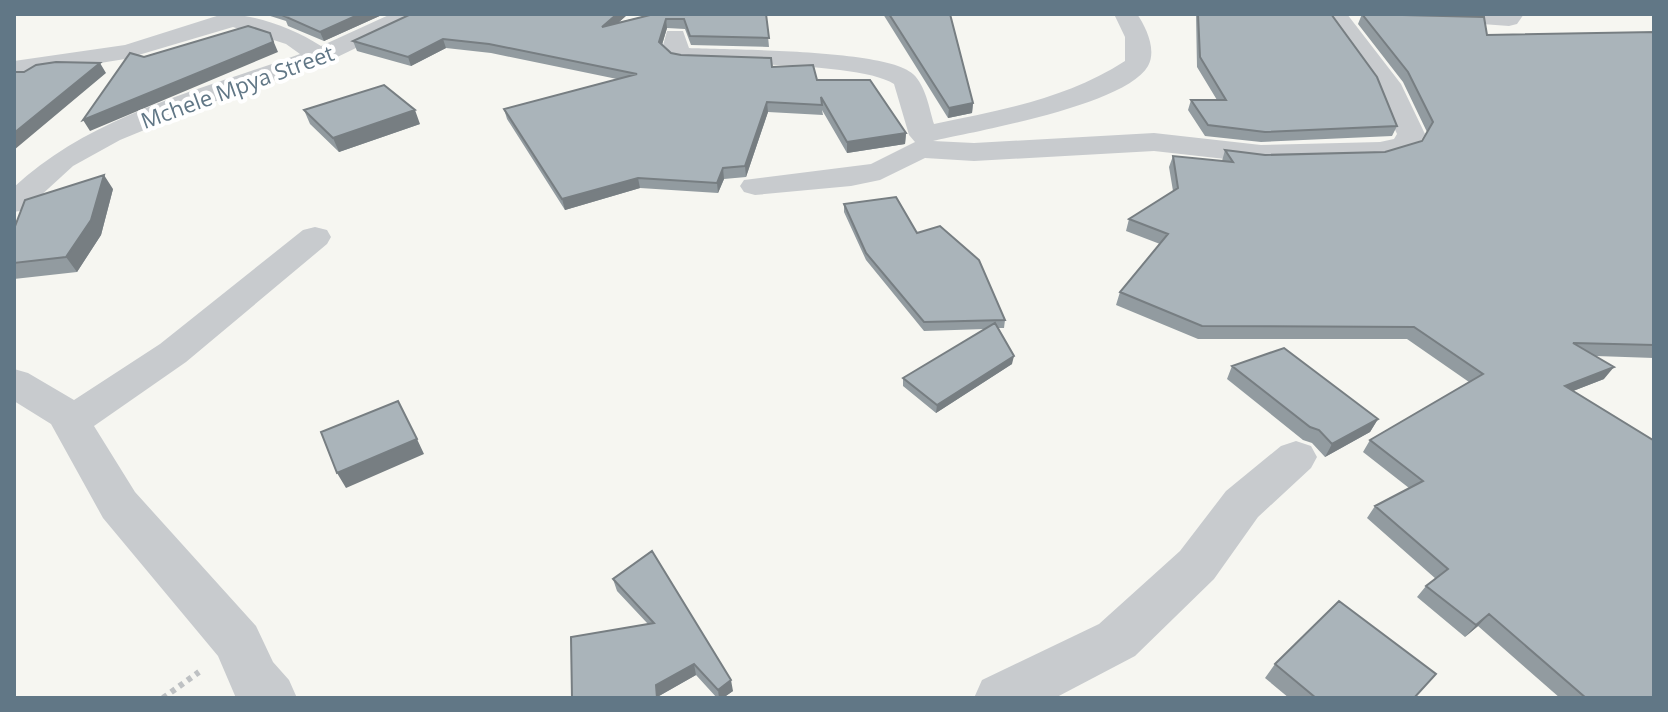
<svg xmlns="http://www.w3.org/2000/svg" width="1668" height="712" viewBox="0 0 1668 712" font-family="'Open Sans',sans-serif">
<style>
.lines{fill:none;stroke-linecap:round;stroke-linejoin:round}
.path{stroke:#bec1c3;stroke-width:6;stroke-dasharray:5 5;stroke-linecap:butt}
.street{fill:#c8cbce;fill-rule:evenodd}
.wall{fill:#929ba0}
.shaded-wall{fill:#777e82}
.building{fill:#aab4ba;stroke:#777e82;stroke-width:2}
.labels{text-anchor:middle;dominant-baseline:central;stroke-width:8;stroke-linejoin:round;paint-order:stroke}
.far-street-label{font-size:22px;fill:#617786;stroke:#fff}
</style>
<rect width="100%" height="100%" fill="#f6f6f1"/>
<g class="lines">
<!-- path -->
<path class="path" d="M163,698L199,672"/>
<!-- street -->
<path class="street" d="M223,14C255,14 293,28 321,46L391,14H419L416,19L329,61L205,105L120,140L73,166L25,210L14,212V187C93,114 202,90 300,54L286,44L233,27L125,59L14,77V61L125,45Z
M1114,14H1137C1146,27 1157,50 1148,66C1126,105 977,131 933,141L974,143L1154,133L1261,145L1380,142L1394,139L1397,134L1375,85L1324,14H1347L1401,84L1425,134L1414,151L1380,160L1261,163L1154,151L974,161L925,158L880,180L851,186L755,195L744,192L740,186L744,180L871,164L915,142L909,135L894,84C861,63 728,64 683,62L674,60L662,49L667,31H683L689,48C729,50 888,49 913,74C926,86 929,108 934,124C1001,110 1066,99 1125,61V37Z
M1430,14H1524L1517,24L1509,26L1441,21L1433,19Z
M315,227L327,230L331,237L327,244L186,362L94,426L135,492L256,626L273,662L289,680L297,698H236L218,656L103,518L51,424L14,401V369L28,373L74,400L160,344L303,230Z
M1296,441L1311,446L1317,457L1311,468L1258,517L1214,579L1135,656L1055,698H974L982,680L1099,624L1180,551L1226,491L1281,446Z"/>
</g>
<!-- wall -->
<path class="wall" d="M264,14H384L324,41L288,26L286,21Z
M628,14L619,22L654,14H766L769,47L691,45L685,29L667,28L662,45L671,53L681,55L772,67L817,80L906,133L905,144L847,153L822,110L823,115L768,112L746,177L724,179L718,193L640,188L565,210L507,119L504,109L617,79L491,53L446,48L411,66L357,51L353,41Z
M883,14H950L973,103L972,113L948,118Z
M1196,14H1331L1397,126L1392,136L1261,142L1205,136L1188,110L1191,100H1217L1197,67Z
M1362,14L1487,35L1654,32V358L1596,356L1604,379L1573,391L1654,698H1560L1478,626L1465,637L1417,597L1426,586L1436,579L1367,518L1375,506L1409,488L1363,452L1370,440L1469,382L1407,339H1198L1116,305L1120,292L1160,244L1126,231L1129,219L1173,191L1169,167L1173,156L1222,161L1225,150L1265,155L1385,152L1422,141L1427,132L1403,82L1358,24Z
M304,110L420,124L339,152L310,124Z
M113,189L101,235L77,272L14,279V229Z
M844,204L917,233L1005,320L1004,328H998L1012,364L936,413L903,386V378L985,329L924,331L866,260L844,212Z
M1232,366L1378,419L1370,432L1325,457L1312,443L1303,440L1227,379Z
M613,579L733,691L723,698H717L696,675L659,696V698H572L648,624L617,591Z
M1275,664L1414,698H1289L1265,678Z"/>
<!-- shaded-wall -->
<path class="shaded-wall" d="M360,14H384L324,41L320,32Z
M617,14H628L604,36L602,27Z
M666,19L667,28L660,51L659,42Z
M270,33L278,52L90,131L83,120Z
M443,39L446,48L411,66L408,57Z
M100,63L106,73L14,150V133Z
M767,102L768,112L746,177L745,166Z
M973,103L972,113L948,118L949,108Z
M415,110L420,124L339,152L333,138Z
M906,133L905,144L847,153V142Z
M723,168L724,179L718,193L717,183Z
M104,175L113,189L101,235L77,272L66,257Z
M638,178L640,188L565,210L562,199Z
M1014,356L1012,364L936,413L937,405Z
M1614,367L1604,379L1555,398L1565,386Z
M1378,419L1370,432L1325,457L1332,444Z
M417,439L424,454L346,488L337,473Z
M1489,614L1478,626L1465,637L1476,625Z
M694,664L696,675L659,696V698H657L656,685Z
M731,680L733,691L723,698H719L718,690Z"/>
<!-- building -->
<path class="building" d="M288,14H360L320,32L284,16L290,15Z
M411,14H617L602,27L654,14H766L769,38L690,36L684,19H666L659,42L671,53L681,55L771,58L772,67L813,65L817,80H870L906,133L847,142L821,97L822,105L767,102L745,166L723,168L717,183L638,178L562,199L504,109L637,74L489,44L443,39L408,57L353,41Z
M889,14H950L973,103L949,108Z
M1198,14H1331L1377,77L1397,126L1265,132L1208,125L1191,100H1226L1200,57Z
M1362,14L1484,17L1487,35L1654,32V345L1573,343L1614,367L1565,386L1653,440H1654V698H1586L1489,614L1476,625L1426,586L1448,569L1375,506L1423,481L1370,440L1483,374L1414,327L1202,326L1120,292L1168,234L1129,219L1178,188L1173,156L1233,162L1225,150L1265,155L1385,152L1422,141L1433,122L1408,72Z
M248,26L270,33L273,42L83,120L130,53L144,57Z
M56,62L100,63L14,133V72H24L36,65Z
M384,85L415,110L333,138L304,110Z
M104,175L91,220L66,257L14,263V229L25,200Z
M896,197L917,233L940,226L979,260L1005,320L924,322L866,253L844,204Z
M995,323L1014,356L937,405L903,378Z
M1284,348L1378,419L1332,444L1319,430L1310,427L1232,366Z
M398,401L417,439L337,473L321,432Z
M652,551L731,680L718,690L694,664L656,685L657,698H572L571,637L654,623L613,579Z
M1339,601L1436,674L1414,698H1316L1275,664Z"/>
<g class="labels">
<!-- far-street labels -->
<g class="far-street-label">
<text transform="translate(237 86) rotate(-20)">Mchele Mpya Street</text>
</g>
</g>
<!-- border -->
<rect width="1668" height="712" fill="none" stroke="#617786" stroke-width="32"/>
</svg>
